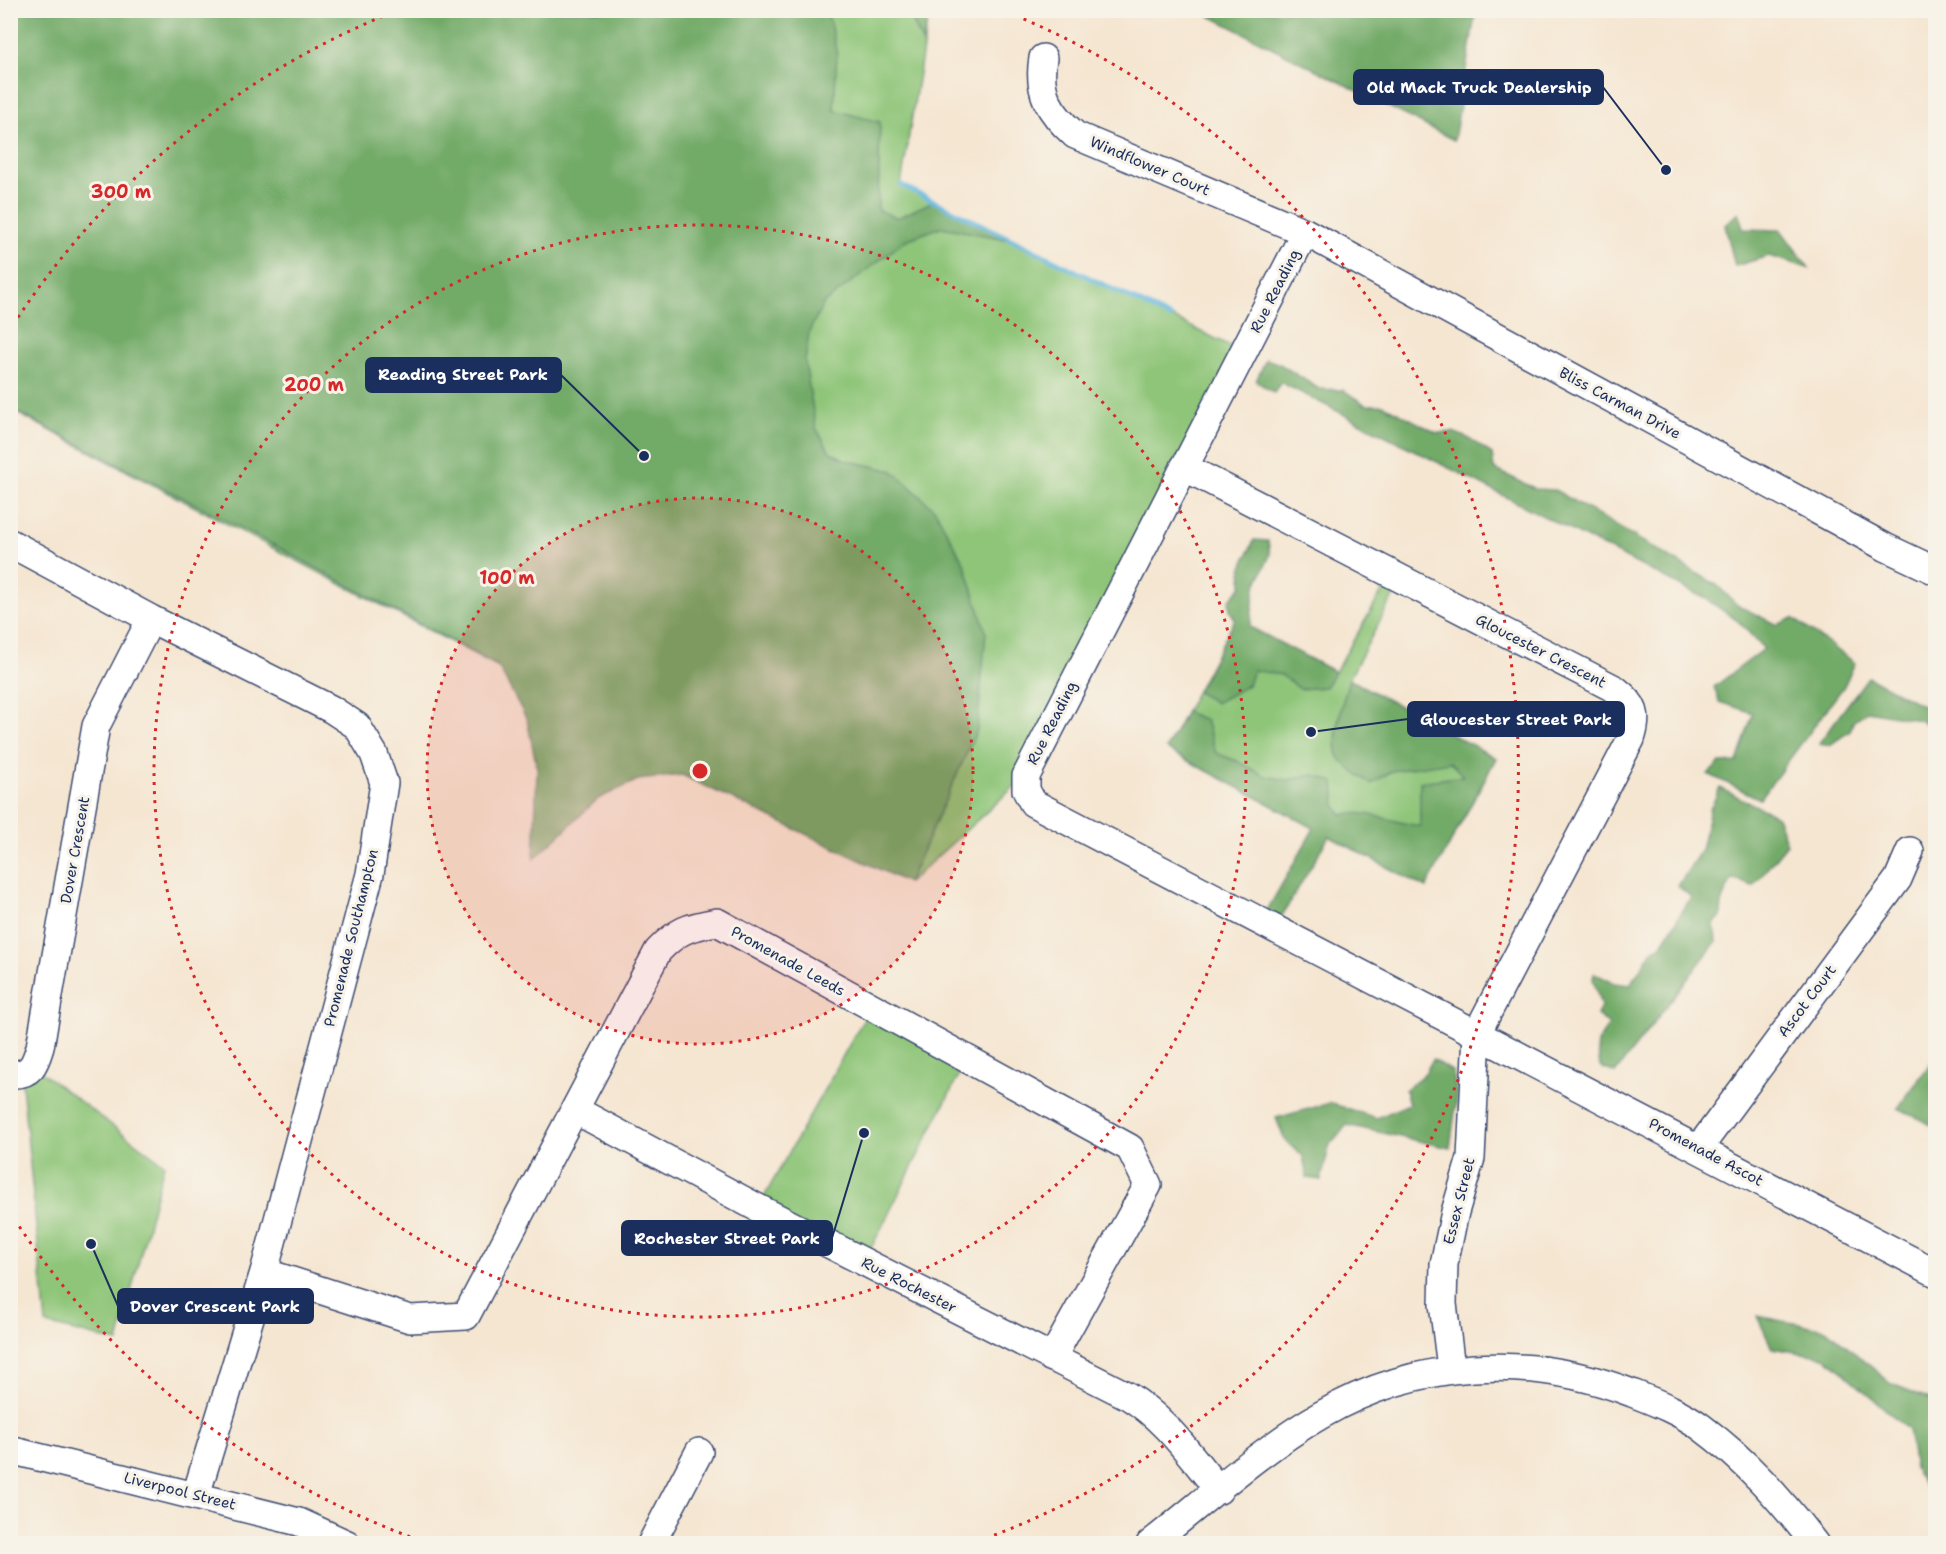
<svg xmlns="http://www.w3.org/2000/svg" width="1946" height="1554" viewBox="0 0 1946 1554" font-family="'Shantell Sans',sans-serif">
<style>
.green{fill:#8ec578;stroke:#547a6b;stroke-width:1.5}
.forest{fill:#72aa68;stroke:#466c63;stroke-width:1.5}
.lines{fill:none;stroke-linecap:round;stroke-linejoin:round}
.stream{stroke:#61b6de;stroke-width:5}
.minor-casing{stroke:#3c4a6f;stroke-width:30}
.minor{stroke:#fff;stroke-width:27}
.ring{fill:none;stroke:#d62828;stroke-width:3;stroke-dasharray:3 6}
.labels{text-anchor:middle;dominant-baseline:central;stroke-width:6;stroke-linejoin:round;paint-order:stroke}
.street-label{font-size:15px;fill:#1b2f5e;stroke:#f7f3e8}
.centre{fill:#d62828;stroke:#f7f3e8;stroke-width:3}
.ring-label{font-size:18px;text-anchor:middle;font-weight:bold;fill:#d62828;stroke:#f7f3e8;stroke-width:6;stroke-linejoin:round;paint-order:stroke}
.leader{fill:none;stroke:#1b2f5e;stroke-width:2}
.callout-dot{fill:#1b2f5e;stroke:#f7f3e8;stroke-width:2}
.callout{fill:#1b2f5e;stroke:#1b2f5e;stroke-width:2}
.callout-label{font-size:16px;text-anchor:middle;font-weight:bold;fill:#fff}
</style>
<rect width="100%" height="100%" fill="#f7f3e8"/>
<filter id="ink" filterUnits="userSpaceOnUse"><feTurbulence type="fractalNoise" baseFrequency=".0167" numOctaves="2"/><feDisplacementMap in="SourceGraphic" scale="12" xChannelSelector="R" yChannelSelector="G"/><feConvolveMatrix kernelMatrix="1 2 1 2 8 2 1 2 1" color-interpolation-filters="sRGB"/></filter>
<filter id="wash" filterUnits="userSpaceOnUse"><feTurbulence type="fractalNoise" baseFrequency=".008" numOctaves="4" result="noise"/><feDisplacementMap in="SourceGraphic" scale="24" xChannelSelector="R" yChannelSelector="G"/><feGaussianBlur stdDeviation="1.35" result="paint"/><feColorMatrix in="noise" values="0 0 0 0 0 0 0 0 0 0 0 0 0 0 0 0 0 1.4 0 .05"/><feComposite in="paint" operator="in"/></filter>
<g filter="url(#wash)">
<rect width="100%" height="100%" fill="#f5e6d2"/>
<!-- green -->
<path class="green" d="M10,11H929L901,185L1243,352L1026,776L908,883L11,410Z
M1386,585L1396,591L1349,679L1496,758L1426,888L1166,749L1235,619L1335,672Z
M871,1006L967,1059L864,1262L758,1208Z
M34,1067L164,1164L118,1342L46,1324L21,1075Z"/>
<!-- forest -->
<path class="forest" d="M10,11H827L837,52L834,110L880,122L878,210L897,218L934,201L1011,240L941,227L906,240L824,303L809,332L805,362L816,428L830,452L846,460L893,471L935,510L965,565L986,632L977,730L908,883L682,775L638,780L598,799L534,859L537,768L527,720L498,666L274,545L11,409Z
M908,11H929L923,44Z
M1200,11H1476L1454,140Z
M1739,212L1743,229L1781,230L1809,268L1769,256L1735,266L1725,225Z
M1266,359L1280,364L1319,389L1343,390L1366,405H1384L1437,433L1453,432L1468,438L1492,454L1494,469L1536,489L1555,490L1717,585L1737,605L1777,625L1793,618L1855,663L1844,686L1760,799L1708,774L1720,763L1737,762L1753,713L1719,702L1714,687L1764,649L1739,622L1706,599L1286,385L1281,382L1274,393L1256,381Z
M1254,540L1268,541L1270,555L1255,588L1250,627L1335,672L1325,687L1300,689L1281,675L1253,670L1248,685L1216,703L1197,692L1235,619L1230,611L1229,600L1242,586V567Z
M1868,677L1935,712V729L1919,720L1867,711L1853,722L1850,731L1830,745L1819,743Z
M1349,679L1496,758L1426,888L1329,836L1279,921L1265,914L1314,828L1166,749L1186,712L1206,720L1216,753L1237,761L1265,776L1288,780L1314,775L1334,782L1336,807L1342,815C1362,808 1397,824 1420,826V782L1463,776L1450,762L1392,771L1371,784C1362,777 1345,768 1339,757C1330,742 1344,696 1349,679Z
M1720,788L1777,816L1787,844L1753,886L1732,879L1722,900L1721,917L1714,923L1716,942L1615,1073L1600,1067L1597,1043L1609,1025L1597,1015L1601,1006L1593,979L1594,973L1614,983L1630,985L1653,949L1661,946L1691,897L1678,886L1701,850L1710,809Z
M1935,1057V1127L1898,1108Z
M1433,1059L1453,1072L1457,1098L1450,1148L1347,1125L1330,1144L1321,1180L1307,1178L1303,1156L1285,1140L1276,1118L1330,1103L1377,1118L1409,1104L1405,1090L1425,1073Z
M1757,1316L1826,1329L1892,1384L1935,1401V1503L1914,1469L1908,1429L1825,1357L1772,1348Z"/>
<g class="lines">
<!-- stream -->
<path class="stream" d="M901,185L1171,318"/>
</g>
</g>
<g filter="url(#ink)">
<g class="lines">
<defs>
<path id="minor" d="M1043,58C1037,93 1050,113 1075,135L1305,232L1885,547L1936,571
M1305,232L1026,776V790L1033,803L1936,1273
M1184,467L1615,689C1635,704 1639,715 1631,739L1477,1033L1471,1158L1455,1212L1444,1264L1443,1304L1451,1368
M10,543L151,619L331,709L357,726L374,754L384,783L370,874L264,1272L196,1495
M10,1074C31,1076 35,1064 40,1047L96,726L151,619
M575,1110L758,1208L1128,1396C1166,1419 1190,1456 1219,1490
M1699,1148L1898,879L1910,851
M264,1272L410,1319L466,1316L658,951C678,930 688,927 717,922L1130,1148L1148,1185L1052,1358
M10,1450L299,1522L347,1544
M651,1544L699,1452
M1150,1544C1206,1500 1260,1450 1321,1415C1417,1359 1529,1353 1632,1393C1655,1402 1681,1412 1701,1427C1746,1460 1781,1500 1815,1544"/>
</defs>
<!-- minor casing -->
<use href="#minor" class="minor-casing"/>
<!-- minor -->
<use href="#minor" class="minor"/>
</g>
</g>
<!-- distance rings -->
<circle cx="700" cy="771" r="273" fill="#d62828" fill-opacity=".12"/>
<g class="ring">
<circle cx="700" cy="771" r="273"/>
<circle cx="700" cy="771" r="546"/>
<path d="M427 1543A819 819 0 0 1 13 1217M13 325A819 819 0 0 1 393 12M1007 12A819 819 0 0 1 973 1543"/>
</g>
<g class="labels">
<!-- street labels -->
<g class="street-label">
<text transform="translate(1150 166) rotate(23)">Windflower Court</text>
<text transform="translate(1275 291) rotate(-63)">Rue Reading</text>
<text transform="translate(1620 403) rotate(28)">Bliss Carman Drive</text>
<text transform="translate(1541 651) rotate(27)">Gloucester Crescent</text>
<text transform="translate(1052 723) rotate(-63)">Rue Reading</text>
<text transform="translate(75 850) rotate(-80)">Dover Crescent</text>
<text transform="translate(351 938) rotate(-76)">Promenade Southampton</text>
<text transform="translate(788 961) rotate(29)">Promenade Leeds</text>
<text transform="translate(1807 1001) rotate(-53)">Ascot Court</text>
<text transform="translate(1706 1152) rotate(28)">Promenade Ascot</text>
<text transform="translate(1459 1201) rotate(-76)">Essex Street</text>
<text transform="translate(909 1285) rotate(27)">Rue Rochester</text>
<text transform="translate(180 1491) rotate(14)">Liverpool Street</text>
</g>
</g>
<circle cx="700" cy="771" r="9" class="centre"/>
<g class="ring-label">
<text x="121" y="198">300 m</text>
<text x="314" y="391">200 m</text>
<text x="507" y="584">100 m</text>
</g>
<!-- callouts -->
<path class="leader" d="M1666 170L1603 87M644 456L561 375M1311 732L1408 719M864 1133L832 1238M91 1244L118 1306"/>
<g class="callout-dot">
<circle cx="1666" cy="170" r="6"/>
<circle cx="644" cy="456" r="6"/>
<circle cx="1311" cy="732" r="6"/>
<circle cx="864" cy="1133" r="6"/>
<circle cx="91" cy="1244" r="6"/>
</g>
<g class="callout">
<rect x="1354" y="70" width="249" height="34" rx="6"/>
<rect x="366" y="358" width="195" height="34" rx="6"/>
<rect x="1408" y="702" width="216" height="34" rx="6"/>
<rect x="622" y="1221" width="210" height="34" rx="6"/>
<rect x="118" y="1289" width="195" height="34" rx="6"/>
</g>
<g class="callout-label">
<text x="1479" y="93">Old Mack Truck Dealership</text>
<text x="463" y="380">Reading Street Park</text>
<text x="1516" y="725">Gloucester Street Park</text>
<text x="727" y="1244">Rochester Street Park</text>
<text x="215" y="1312">Dover Crescent Park</text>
</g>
<!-- margin -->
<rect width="1946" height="1554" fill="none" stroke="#f7f3e8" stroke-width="36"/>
</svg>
